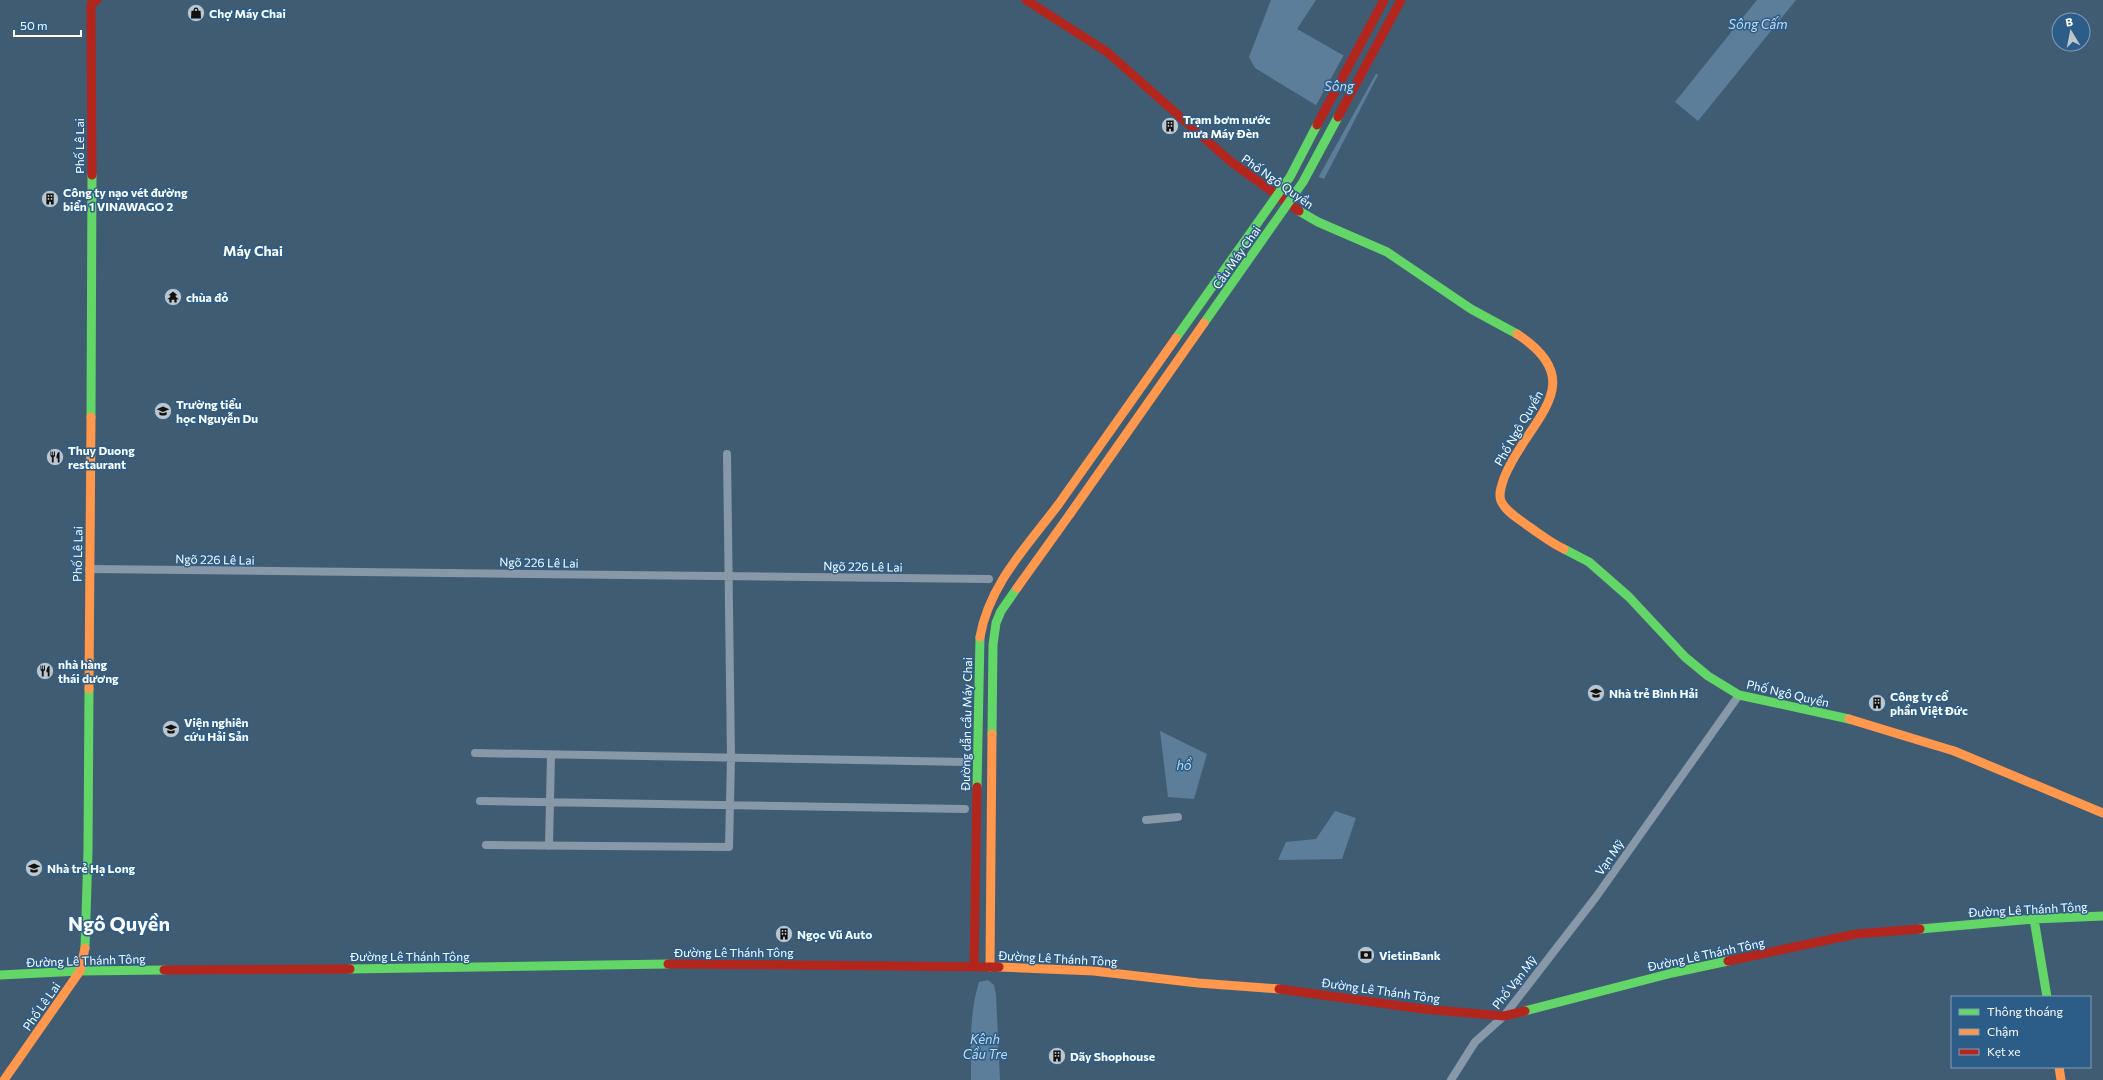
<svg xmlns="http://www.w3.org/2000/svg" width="2103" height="1080" viewBox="0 0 2103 1080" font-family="Commissioner,sans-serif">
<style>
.water{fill:#5d7e9a}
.pier{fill:#405c73}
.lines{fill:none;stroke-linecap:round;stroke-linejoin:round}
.street{stroke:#8798a9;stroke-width:8}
.fast{stroke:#63d668;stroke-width:9}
.slow{stroke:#ff974d;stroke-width:9}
.jam{stroke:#b3261e;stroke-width:9}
.fast-bridge{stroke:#63d668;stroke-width:9}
.slow-bridge{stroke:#ff974d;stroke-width:9}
.jam-bridge{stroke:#b3261e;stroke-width:9}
.labels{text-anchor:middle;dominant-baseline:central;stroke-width:3;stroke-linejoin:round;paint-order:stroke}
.poi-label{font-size:12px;font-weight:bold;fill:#fff;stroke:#2b5d88;text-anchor:start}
.street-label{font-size:12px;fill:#fff;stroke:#2b5d88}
.water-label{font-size:13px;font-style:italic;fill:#c4dcef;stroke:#2b5d88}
.quarter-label{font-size:14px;font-weight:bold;fill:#fff;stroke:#2b5d88}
.town-label{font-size:20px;font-weight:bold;fill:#fff;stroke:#2b5d88}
</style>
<rect width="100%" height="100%" fill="#405c73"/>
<!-- water -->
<path class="water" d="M1271,0H1316L1297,29L1378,75L1324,179L1301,170L1323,122L1319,107L1255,68L1249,57Z
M1757,0H1796L1698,121L1675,102Z
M1160,731L1207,754L1194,799L1168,797Z
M1335,811L1356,818L1342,859L1278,860L1286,842L1316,839Z
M988,980L994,985L996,995L1000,1080H971C971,1047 969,1014 979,982Z"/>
<!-- pier -->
<path class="pier" d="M1345,53L1377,72L1318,178L1299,171L1320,122L1317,108L1315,107Z"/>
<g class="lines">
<!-- street -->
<path class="street" d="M89,569L989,579
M475,753L966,762
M480,801L965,809
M1146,820L1178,817
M486,845L729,847L731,758L727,454
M549,846L551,755
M1451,1080L1475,1042L1504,1016L1596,897L1739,695"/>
<!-- fast -->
<path class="fast" d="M1299,211L1318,222L1387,252L1471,309L1517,334
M91,417L92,175
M1564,549L1589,562L1629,597L1685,657L1708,676L1739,695L1849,719
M992,734L993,645L996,623L1001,611L1017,588
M977,787L980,637
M2034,919L2047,997
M1920,929L2034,919L2103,916
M85,948L88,851L89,689
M350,969L668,964
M0,975L80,971L164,970
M1525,1011L1672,973L1728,961"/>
<!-- slow -->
<path class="slow" d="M1517,334C1594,384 1526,421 1504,478C1502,485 1498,493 1501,501C1506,512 1519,519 1528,526C1540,534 1551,543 1564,549
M1017,588L1070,514
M980,637C989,585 1027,546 1058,505
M89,689L91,417
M1849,719L1954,751L2103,813
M990,967L992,734
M999,967L1094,971L1198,983L1279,989
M2059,1067L2061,1080
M4,1080L80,971L85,948"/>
<!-- jam -->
<path class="jam" d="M1026,0L1107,52L1230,161L1299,211
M92,175L91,4L97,0
M1728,961L1856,934L1920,929
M668,964L999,967
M974,966L977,787
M164,970L350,969
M1279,989L1423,1009L1504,1016L1525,1011"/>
<!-- fast-bridge -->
<path class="fast-bridge" d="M1204,323L1303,182L1338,117
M1176,338L1290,177L1317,125"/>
<!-- slow-bridge -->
<path class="slow-bridge" d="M1058,505L1176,338
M1070,514L1204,323"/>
<!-- jam-bridge -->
<path class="jam-bridge" d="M1338,117L1401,0
M1317,125L1384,0"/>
</g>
<!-- icons -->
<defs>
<symbol id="shop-disc" viewBox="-11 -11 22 22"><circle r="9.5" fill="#bcc6ce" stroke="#2b5d88"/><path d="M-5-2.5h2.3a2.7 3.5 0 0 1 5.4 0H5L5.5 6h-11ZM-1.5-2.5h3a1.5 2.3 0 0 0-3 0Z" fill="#111"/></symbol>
<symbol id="building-disc" viewBox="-11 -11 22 22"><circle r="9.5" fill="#bcc6ce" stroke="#2b5d88"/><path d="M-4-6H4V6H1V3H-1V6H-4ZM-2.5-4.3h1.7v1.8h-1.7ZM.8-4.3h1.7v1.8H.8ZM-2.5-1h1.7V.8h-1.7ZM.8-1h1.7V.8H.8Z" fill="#111"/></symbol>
<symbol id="temple-disc" viewBox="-11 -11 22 22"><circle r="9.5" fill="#bcc6ce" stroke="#2b5d88"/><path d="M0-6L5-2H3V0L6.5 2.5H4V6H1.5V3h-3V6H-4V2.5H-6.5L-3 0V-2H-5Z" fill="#111"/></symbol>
<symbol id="school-disc" viewBox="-11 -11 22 22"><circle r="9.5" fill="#bcc6ce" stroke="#2b5d88"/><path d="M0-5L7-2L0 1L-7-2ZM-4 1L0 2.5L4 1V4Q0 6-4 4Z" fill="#111"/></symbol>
<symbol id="restaurant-disc" viewBox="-11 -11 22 22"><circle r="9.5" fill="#bcc6ce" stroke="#2b5d88"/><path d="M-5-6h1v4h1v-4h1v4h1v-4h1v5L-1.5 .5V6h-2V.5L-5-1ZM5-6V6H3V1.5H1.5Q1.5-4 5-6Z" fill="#111"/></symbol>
<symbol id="university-disc" viewBox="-11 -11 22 22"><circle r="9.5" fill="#bcc6ce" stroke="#2b5d88"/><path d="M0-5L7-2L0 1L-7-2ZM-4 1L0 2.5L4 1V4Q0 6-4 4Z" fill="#111"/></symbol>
<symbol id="bank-disc" viewBox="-11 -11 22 22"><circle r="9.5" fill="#bcc6ce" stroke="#2b5d88"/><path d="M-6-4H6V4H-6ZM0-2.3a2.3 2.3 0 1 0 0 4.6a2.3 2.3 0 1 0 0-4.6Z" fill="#111"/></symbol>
</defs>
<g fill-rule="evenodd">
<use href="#shop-disc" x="186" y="3" width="20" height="20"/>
<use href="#building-disc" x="1160" y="116" width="20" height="20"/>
<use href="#building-disc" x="40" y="189" width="20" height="20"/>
<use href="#temple-disc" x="163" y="287" width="20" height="20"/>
<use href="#school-disc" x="153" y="401" width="20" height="20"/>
<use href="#restaurant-disc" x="45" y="447" width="20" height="20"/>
<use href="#restaurant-disc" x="35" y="661" width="20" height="20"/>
<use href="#school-disc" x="1586" y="683" width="20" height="20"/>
<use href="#building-disc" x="1867" y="693" width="20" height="20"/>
<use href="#university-disc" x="161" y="719" width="20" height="20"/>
<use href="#school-disc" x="24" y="858" width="20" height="20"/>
<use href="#building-disc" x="774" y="924" width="20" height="20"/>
<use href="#bank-disc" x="1356" y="945" width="20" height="20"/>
<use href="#building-disc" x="1047" y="1046" width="20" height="20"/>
</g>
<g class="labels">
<!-- poi labels -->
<g class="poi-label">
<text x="209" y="13">Chợ Máy Chai</text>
<text x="1183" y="119">Trạm bơm nước<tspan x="1183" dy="14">mưa Máy Đèn</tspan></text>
<text x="63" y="192">Công ty nạo vét đường<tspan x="63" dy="14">biển 1 VINAWAGO 2</tspan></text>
<text x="186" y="297">chùa đỏ</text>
<text x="176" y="404">Trường tiểu<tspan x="176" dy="14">học Nguyễn Du</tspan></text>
<text x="68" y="450">Thuy Duong<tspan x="68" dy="14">restaurant</tspan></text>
<text x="58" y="664">nhà hàng<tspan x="58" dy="14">thái dương</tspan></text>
<text x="1609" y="693">Nhà trẻ Bình Hải</text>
<text x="1890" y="696">Công ty cổ<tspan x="1890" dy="14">phần Việt Đức</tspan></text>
<text x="184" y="722">Viện nghiên<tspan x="184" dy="14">cứu Hải Sản</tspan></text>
<text x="47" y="868">Nhà trẻ Hạ Long</text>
<text x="797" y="934">Ngọc Vũ Auto</text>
<text x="1379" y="955">VietinBank</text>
<text x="1070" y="1056">Dãy Shophouse</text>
</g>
<!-- street labels -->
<g class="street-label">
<text transform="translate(79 146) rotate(-90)">Phố Lê Lai</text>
<text transform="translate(1278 181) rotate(35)">Phố Ngô Quyền</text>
<text transform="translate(1236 257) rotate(-55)">Cầu Máy Chai</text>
<text transform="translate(1518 428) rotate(-60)">Phố Ngô Quyền</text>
<text transform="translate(77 554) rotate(-89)">Phố Lê Lai</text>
<text transform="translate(215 559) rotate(1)">Ngõ 226 Lê Lai</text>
<text transform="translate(539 562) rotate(1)">Ngõ 226 Lê Lai</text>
<text transform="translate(863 566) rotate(1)">Ngõ 226 Lê Lai</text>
<text transform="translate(1788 693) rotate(13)">Phố Ngô Quyền</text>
<text transform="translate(966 724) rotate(-89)">Đường dẫn cầu Máy Chai</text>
<text transform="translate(1609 857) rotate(-55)">Vạn Mỹ</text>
<text transform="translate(2028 909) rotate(-3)">Đường Lê Thánh Tông</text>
<text x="734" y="952">Đường Lê Thánh Tông</text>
<text transform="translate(1706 954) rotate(-12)">Đường Lê Thánh Tông</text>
<text x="410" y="956">Đường Lê Thánh Tông</text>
<text transform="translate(1058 958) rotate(3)">Đường Lê Thánh Tông</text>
<text transform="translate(86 960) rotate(-2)">Đường Lê Thánh Tông</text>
<text transform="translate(1514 982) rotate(-52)">Phố Vạn Mỹ</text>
<text transform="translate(1381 990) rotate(8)">Đường Lê Thánh Tông</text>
<text transform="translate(41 1006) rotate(-55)">Phố Lê Lai</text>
</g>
<!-- water labels -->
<g class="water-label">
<text x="1758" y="24">Sông Cấm</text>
<text x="1339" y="86">Sông</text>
<text x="1184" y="765">hồ</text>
<text x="985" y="1039">Kênh<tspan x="985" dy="15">Cầu Tre</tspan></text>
</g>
<!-- quarter labels -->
<g class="quarter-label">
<text x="253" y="250">Máy Chai</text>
</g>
<!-- town labels -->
<g class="town-label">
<text x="119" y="923">Ngô Quyền</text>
</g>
</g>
<!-- legend -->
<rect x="1951" y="996" width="140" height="72" fill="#2b5d88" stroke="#809eb8"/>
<rect x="1959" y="1009" width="20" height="6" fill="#63d668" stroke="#809eb8"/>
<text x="1987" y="1016" font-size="12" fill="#ffffff">Thông thoáng</text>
<rect x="1959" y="1029" width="20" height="6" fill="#ff974d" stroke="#809eb8"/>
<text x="1987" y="1036" font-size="12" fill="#ffffff">Chậm</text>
<rect x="1959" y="1049" width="20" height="6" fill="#b3261e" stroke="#809eb8"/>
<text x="1987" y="1056" font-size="12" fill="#ffffff">Kẹt xe</text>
<!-- north arrow -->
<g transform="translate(2071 32) rotate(350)"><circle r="19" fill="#2b5d88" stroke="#809eb8"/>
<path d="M0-3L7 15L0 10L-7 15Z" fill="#bcc6ce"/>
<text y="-6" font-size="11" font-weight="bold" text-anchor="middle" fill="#ffffff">B</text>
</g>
<!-- scale -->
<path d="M14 30v6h67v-6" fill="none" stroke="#ffffff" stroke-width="2"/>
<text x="20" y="30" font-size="12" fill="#ffffff" stroke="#2b5d88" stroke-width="3" paint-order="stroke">50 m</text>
</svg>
